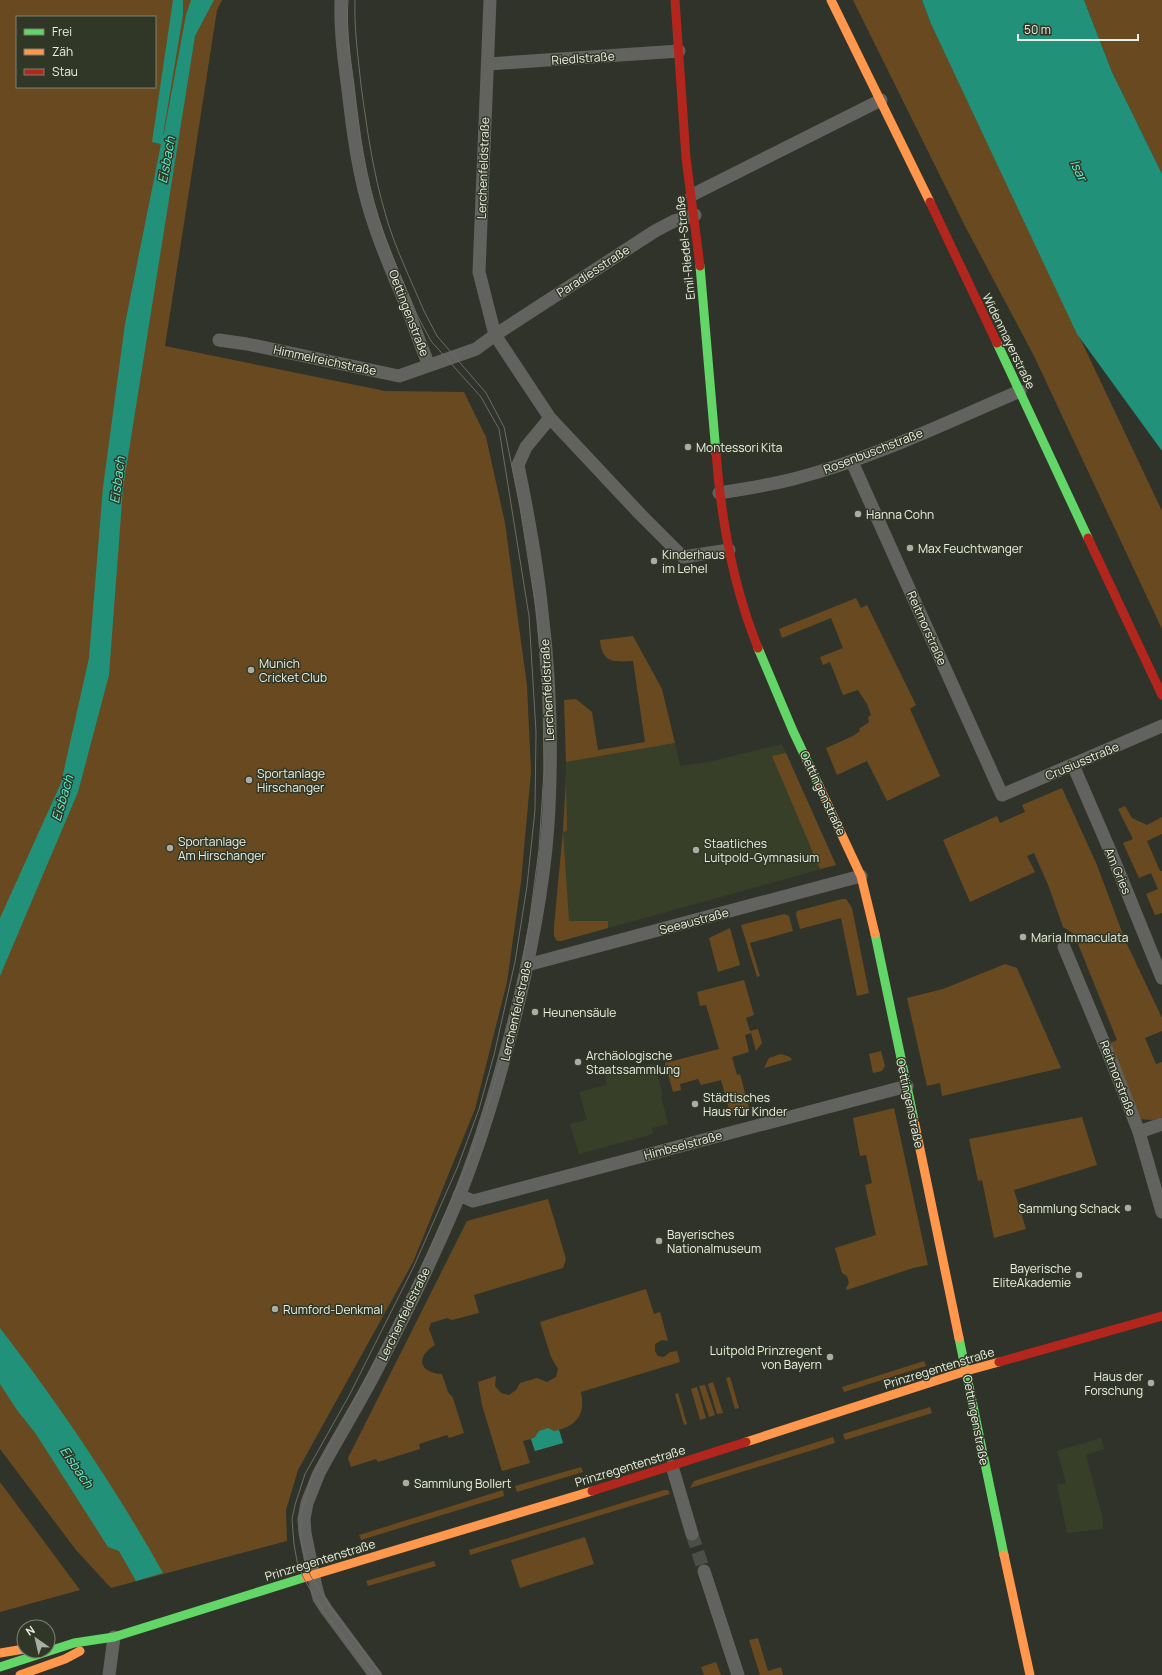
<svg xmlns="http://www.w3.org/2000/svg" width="1162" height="1675" viewBox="0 0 1162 1675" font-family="Manrope,sans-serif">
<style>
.built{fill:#383f29}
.green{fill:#694a20;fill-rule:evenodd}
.water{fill:#22917a}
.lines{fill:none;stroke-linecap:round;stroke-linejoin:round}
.street-tunnel{stroke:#4c4f46;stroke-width:13;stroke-dasharray:13 6;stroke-linecap:butt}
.street{stroke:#62635f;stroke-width:13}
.fast{stroke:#63d668;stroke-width:9}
.slow{stroke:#ff974d;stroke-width:9}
.jam{stroke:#b3261e;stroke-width:9}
.tram{stroke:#6c6c66;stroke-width:1}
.poi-dot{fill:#aaada3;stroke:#313726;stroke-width:1.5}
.labels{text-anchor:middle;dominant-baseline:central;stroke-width:3;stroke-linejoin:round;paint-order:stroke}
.street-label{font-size:12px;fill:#ebefe4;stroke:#313726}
.poi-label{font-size:12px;fill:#ebefe4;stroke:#313726;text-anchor:start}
.water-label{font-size:13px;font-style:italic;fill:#5bf4d3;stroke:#313726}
</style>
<rect width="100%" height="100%" fill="#30332a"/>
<!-- built -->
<path class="built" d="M675,743L680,766L708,762L782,744L836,865L561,941H557L554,936V927L563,831L566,762Z
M654,1063L663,1095L661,1096L668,1124L652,1128L653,1134L579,1154L570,1124L587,1120L579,1092L607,1085L605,1076Z
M1101,1438L1104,1449L1086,1455L1103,1519V1529L1067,1533L1057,1485L1066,1483L1057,1451Z"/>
<!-- green -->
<path class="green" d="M0,0H222L217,10L165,346L385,391L464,392L486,437L505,523L527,686L531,772L521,882L507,982L475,1109L413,1262L298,1470L286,1510L287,1541L111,1588L76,1550L0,1449ZM17,17H155V87H17Z
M853,0H922L931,24L1162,511V629L1034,356L965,226Z
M1084,0H1162V174L1112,72Z
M856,598L861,608L867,605L916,705L910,709L940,776L887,801L867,761L837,775L826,748L853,736L860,731L859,729L869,722L868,717L871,715L867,704L858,690L843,695L830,662L823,665L820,657L843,648L831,618L782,638L779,629Z
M633,636L662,689L675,743L566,762L564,700L576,699L592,712L598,750L645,742L633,661C613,662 602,663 600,640Z
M786,753L836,865L820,869L772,756Z
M566,783L567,831L563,832L569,921H608V928L561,941H557L554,936V927L563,831Z
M1062,788L1097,865L1125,940L1162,1018V1031L1145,1038L1156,1064L1162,1062V1117L1153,1120L1138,1119L1110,1043L1117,1040L1074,934L1063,927L1049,887L1034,853L1027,856L1035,872L970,902L943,840L997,816L1000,823L1025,812L1022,805Z
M1125,806L1132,818L1147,825L1162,817V834L1147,841L1160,871H1162V913L1155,915L1146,894L1158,889L1151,873L1139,878L1123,843L1133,839L1118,809Z
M842,899H846L852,908L869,993L857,996L841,918L800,929L796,915L797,911Z
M784,914L789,916L793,931L750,943L760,976L757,977L741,925Z
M730,928L740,965L718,972L709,938Z
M1005,964L1017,968L1061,1068L942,1096L940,1083L927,1086L907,998L943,989Z
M744,980L754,1015L746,1018L750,1031L758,1029L762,1043L756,1051L751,1033L745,1035L749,1052L732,1057L737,1075L740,1074L749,1108L730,1113L721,1080L701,1085L698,1079L680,1084L681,1090L673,1092L665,1063L719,1049L706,1005L700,1006L697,992Z
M881,1051L885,1066L882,1071L873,1073L869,1054Z
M781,1054L790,1057L792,1060L764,1068L769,1058Z
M894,1108L928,1265L913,1268L847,1290L846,1288L849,1283L847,1276L842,1273L835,1248L876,1235L865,1185L872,1183L866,1155L860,1156L853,1118Z
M1082,1117L1097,1165L1014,1190L1026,1229L994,1238L982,1180L978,1181L969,1139Z
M548,1199L566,1259L563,1268L474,1295L479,1313L452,1320L447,1318L431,1323L429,1329L435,1345C415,1357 419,1373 442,1374L448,1392L453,1398L464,1433L449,1438L447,1435L419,1444L420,1449L378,1462L376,1459L351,1467L348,1458L467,1221Z
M646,1289L654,1314L660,1312L668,1341L662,1340L655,1344V1351L658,1356L664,1357L670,1352L677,1351L680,1362L581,1392C585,1412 579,1424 559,1430L563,1443L535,1451L531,1439L523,1441L530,1463L502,1471L482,1405L478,1382L496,1376L495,1386L501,1393L509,1395L516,1390L520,1383L537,1378L547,1382L556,1377L558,1369L551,1357L540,1322Z
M924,1361L926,1366L844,1392L842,1387Z
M730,1377L739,1408L735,1409L726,1378Z
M713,1382L723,1413L717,1414L708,1384Z
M705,1385L715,1415L709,1417L699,1386Z
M697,1387L706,1418L700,1420L691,1389Z
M678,1393L687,1424L684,1425L675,1394Z
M930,1407L932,1413L845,1440L843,1434Z
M833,1437L835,1443L690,1488L694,1481Z
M581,1467L583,1472L517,1492L515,1486Z
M0,1482L80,1590L0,1612Z
M503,1490L504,1496L361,1540L359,1535Z
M664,1490H668L670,1494L470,1555L469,1550Z
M585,1537L594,1564L520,1588L511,1560Z
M434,1561L436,1566L368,1586L366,1581Z
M758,1638L768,1671L781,1667L783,1675H760L749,1640Z
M716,1662L721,1675H704L701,1667Z"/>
<!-- water -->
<path class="water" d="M173,0H183V15L163,135L164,133L186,15L191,0H214L195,36L123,488L109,675L78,792L0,976V918L61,783L89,658L103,487L125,324L161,144L152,142Z
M922,0H1084L1112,72L1162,174V451L1077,334L931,24Z
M0,1328C60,1406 115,1487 163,1573L136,1581L119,1551L108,1547L36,1434L17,1410L0,1384Z
M548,1428L554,1431L559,1430L563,1443L535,1451L531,1439L535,1437L539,1431Z"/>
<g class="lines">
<!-- street-tunnel -->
<path class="street-tunnel" d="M692,1534L704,1571"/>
<!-- street -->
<path class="street" d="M341,0C340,30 344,60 348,90C353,134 359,179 373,221C382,250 395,278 406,305C414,325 420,345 429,365
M490,0L479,272L495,335L550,418L640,514L683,557L729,550
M488,64L679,51
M692,195L881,100
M219,340L247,344L399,376L476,349L495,335L655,231L674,221L695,215
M852,462L1002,795L1162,726
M719,493C745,489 771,485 797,478C874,458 947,422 1020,391
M1073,765L1114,860L1162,978
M1064,947L1111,1060L1139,1132L1162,1212
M527,965L861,876
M1139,1132L1162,1124
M459,1195L473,1201L907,1086
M672,1466L692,1534
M704,1571L738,1675
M109,1675L114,1637
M375,1675L326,1609L319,1598L316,1587L305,1533L304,1519L307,1503L319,1473C337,1439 358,1406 376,1371C406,1314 435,1254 460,1194C485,1131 503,1067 519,1001C534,938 546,873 549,808C552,743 550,676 542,612C537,562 528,514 518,465L526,447L550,418"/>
<!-- fast -->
<path class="fast" d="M700,266L716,453
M997,343L1088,538
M758,648L793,731L819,786
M875,934L914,1120
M959,1338L1004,1555
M0,1667L74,1643L114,1637L306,1577"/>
<!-- slow -->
<path class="slow" d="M831,0L930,202
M819,786L861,876L875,934
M914,1120L959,1338
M746,1442L966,1371L999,1362
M1004,1555L1030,1675
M306,1577L592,1491
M0,1653L24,1649
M20,1675L65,1659L80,1651"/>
<!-- jam -->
<path class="jam" d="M675,0L686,158L700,266
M930,202L997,343
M716,453C721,519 733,586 758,648
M1088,538L1162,695
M999,1362L1162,1316
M592,1491L746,1442"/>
<!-- tram -->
<path class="tram" d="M348,0C346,28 350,57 354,85C359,130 365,175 379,219C389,251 404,283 417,315L431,341L481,397L499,429L529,616L536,732L535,810L527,886L515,962L494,1055L479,1109L458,1166L414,1266L350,1394L305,1474L295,1505L292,1519L294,1544L297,1561L303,1577L323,1611L373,1675
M355,0C354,28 358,57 361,85C367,129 373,173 386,216C395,248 411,280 424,311L437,336L486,393L504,427L520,507L537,615L543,695L544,771L539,849L529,925L522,964L502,1057L486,1112L465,1169L421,1269L371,1369L311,1479L301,1513V1542L310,1575L330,1607L382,1675"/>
</g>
<!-- markers -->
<g class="poi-dot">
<circle cx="688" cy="447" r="4"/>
<circle cx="858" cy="514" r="4"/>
<circle cx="910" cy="548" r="4"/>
<circle cx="654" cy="561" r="4"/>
<circle cx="251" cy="670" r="4"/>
<circle cx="249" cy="780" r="4"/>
<circle cx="170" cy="848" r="4"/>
<circle cx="696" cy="850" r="4"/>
<circle cx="1023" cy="937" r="4"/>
<circle cx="535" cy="1012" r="4"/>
<circle cx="578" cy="1062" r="4"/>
<circle cx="695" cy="1104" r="4"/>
<circle cx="1128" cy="1208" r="4"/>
<circle cx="659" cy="1241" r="4"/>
<circle cx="1079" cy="1275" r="4"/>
<circle cx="275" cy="1309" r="4"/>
<circle cx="830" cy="1357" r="4"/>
<circle cx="1151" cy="1383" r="4"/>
<circle cx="406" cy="1483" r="4"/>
</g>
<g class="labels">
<!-- street labels -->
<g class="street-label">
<text transform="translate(583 58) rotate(-4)">Riedlstraße</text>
<text transform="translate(483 168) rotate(-88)">Lerchenfeldstraße</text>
<text transform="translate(685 248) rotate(-96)">Emil-Riedel-Straße</text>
<text transform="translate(593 271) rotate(-33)">Paradiesstraße</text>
<text transform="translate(409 313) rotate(69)">Oettingenstraße</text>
<text transform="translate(1009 341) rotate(64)">Widenmayerstraße</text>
<text transform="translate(325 360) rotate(12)">Himmelreichstraße</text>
<text transform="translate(873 451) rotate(-21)">Rosenbuschstraße</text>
<text transform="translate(927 628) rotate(66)">Reitmorstraße</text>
<text transform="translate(547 690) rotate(-93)">Lerchenfeldstraße</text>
<text transform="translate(1082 761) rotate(-23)">Crusiusstraße</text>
<text transform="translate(823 793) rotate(65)">Oettingenstraße</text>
<text transform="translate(1118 871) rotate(67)">Am Gries</text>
<text transform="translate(694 921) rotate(-15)">Seeaustraße</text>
<text transform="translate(516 1011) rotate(-77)">Lerchenfeldstraße</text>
<text transform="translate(1118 1078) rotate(69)">Reitmorstraße</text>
<text transform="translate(910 1103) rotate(78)">Oettingenstraße</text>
<text transform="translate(683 1145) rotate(-15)">Himbselstraße</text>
<text transform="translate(404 1314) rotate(-64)">Lerchenfeldstraße</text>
<text transform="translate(939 1368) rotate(-17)">Prinzregentenstraße</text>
<text transform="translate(976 1420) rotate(79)">Oettingenstraße</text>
<text transform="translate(630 1466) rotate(-17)">Prinzregentenstraße</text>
<text transform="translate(320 1560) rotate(-17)">Prinzregentenstraße</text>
</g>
<!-- poi labels -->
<g class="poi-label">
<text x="696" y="447">Montessori Kita</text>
<text x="866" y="514">Hanna Cohn</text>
<text x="918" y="548">Max Feuchtwanger</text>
<text x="662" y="554">Kinderhaus<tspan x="662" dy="14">im Lehel</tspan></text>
<text x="259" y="663">Munich<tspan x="259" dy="14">Cricket Club</tspan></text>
<text x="257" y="773">Sportanlage<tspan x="257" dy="14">Hirschanger</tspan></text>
<text x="178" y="841">Sportanlage<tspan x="178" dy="14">Am Hirschanger</tspan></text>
<text x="704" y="843">Staatliches<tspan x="704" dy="14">Luitpold-Gymnasium</tspan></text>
<text x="1031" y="937">Maria Immaculata</text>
<text x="543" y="1012">Heunensäule</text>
<text x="586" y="1055">Archäologische<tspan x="586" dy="14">Staatssammlung</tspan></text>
<text x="703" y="1097">Städtisches<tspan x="703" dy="14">Haus für Kinder</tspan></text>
<text x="1120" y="1208" text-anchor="end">Sammlung Schack</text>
<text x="667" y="1234">Bayerisches<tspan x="667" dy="14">Nationalmuseum</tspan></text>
<text x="1071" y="1268" text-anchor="end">Bayerische<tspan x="1071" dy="14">EliteAkademie</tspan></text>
<text x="283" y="1309">Rumford-Denkmal</text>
<text x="822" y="1350" text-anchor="end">Luitpold Prinzregent<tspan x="822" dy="14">von Bayern</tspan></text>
<text x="1143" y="1376" text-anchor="end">Haus der<tspan x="1143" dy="14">Forschung</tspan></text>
<text x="414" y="1483">Sammlung Bollert</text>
</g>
<!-- water labels -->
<g class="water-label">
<text transform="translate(166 160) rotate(-80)">Eisbach</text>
<text transform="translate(1079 170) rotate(64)">Isar</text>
<text transform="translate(117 480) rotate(-83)">Eisbach</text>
<text transform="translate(62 798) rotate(-74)">Eisbach</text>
<text transform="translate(77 1467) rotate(55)">Eisbach</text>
</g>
</g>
<!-- legend -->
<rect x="16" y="16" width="140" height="72" fill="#313726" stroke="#7b8172"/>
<rect x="24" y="29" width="20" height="6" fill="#63d668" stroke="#7b8172"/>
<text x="52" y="36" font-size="12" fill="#ebefe4">Frei</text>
<rect x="24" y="49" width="20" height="6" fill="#ff974d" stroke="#7b8172"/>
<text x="52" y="56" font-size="12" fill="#ebefe4">Zäh</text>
<rect x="24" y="69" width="20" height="6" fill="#b3261e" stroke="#7b8172"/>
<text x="52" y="76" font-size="12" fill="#ebefe4">Stau</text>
<!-- north arrow -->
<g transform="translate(36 1639) rotate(326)"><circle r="19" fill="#313726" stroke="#7b8172"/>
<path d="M0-3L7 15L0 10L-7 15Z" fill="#aaada3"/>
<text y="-6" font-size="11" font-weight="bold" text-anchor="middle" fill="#ebefe4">N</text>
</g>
<!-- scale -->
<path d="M1018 34v6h120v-6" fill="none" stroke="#ebefe4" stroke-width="2"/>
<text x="1024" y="34" font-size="12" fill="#ebefe4" stroke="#313726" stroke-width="3" paint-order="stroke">50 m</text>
</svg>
